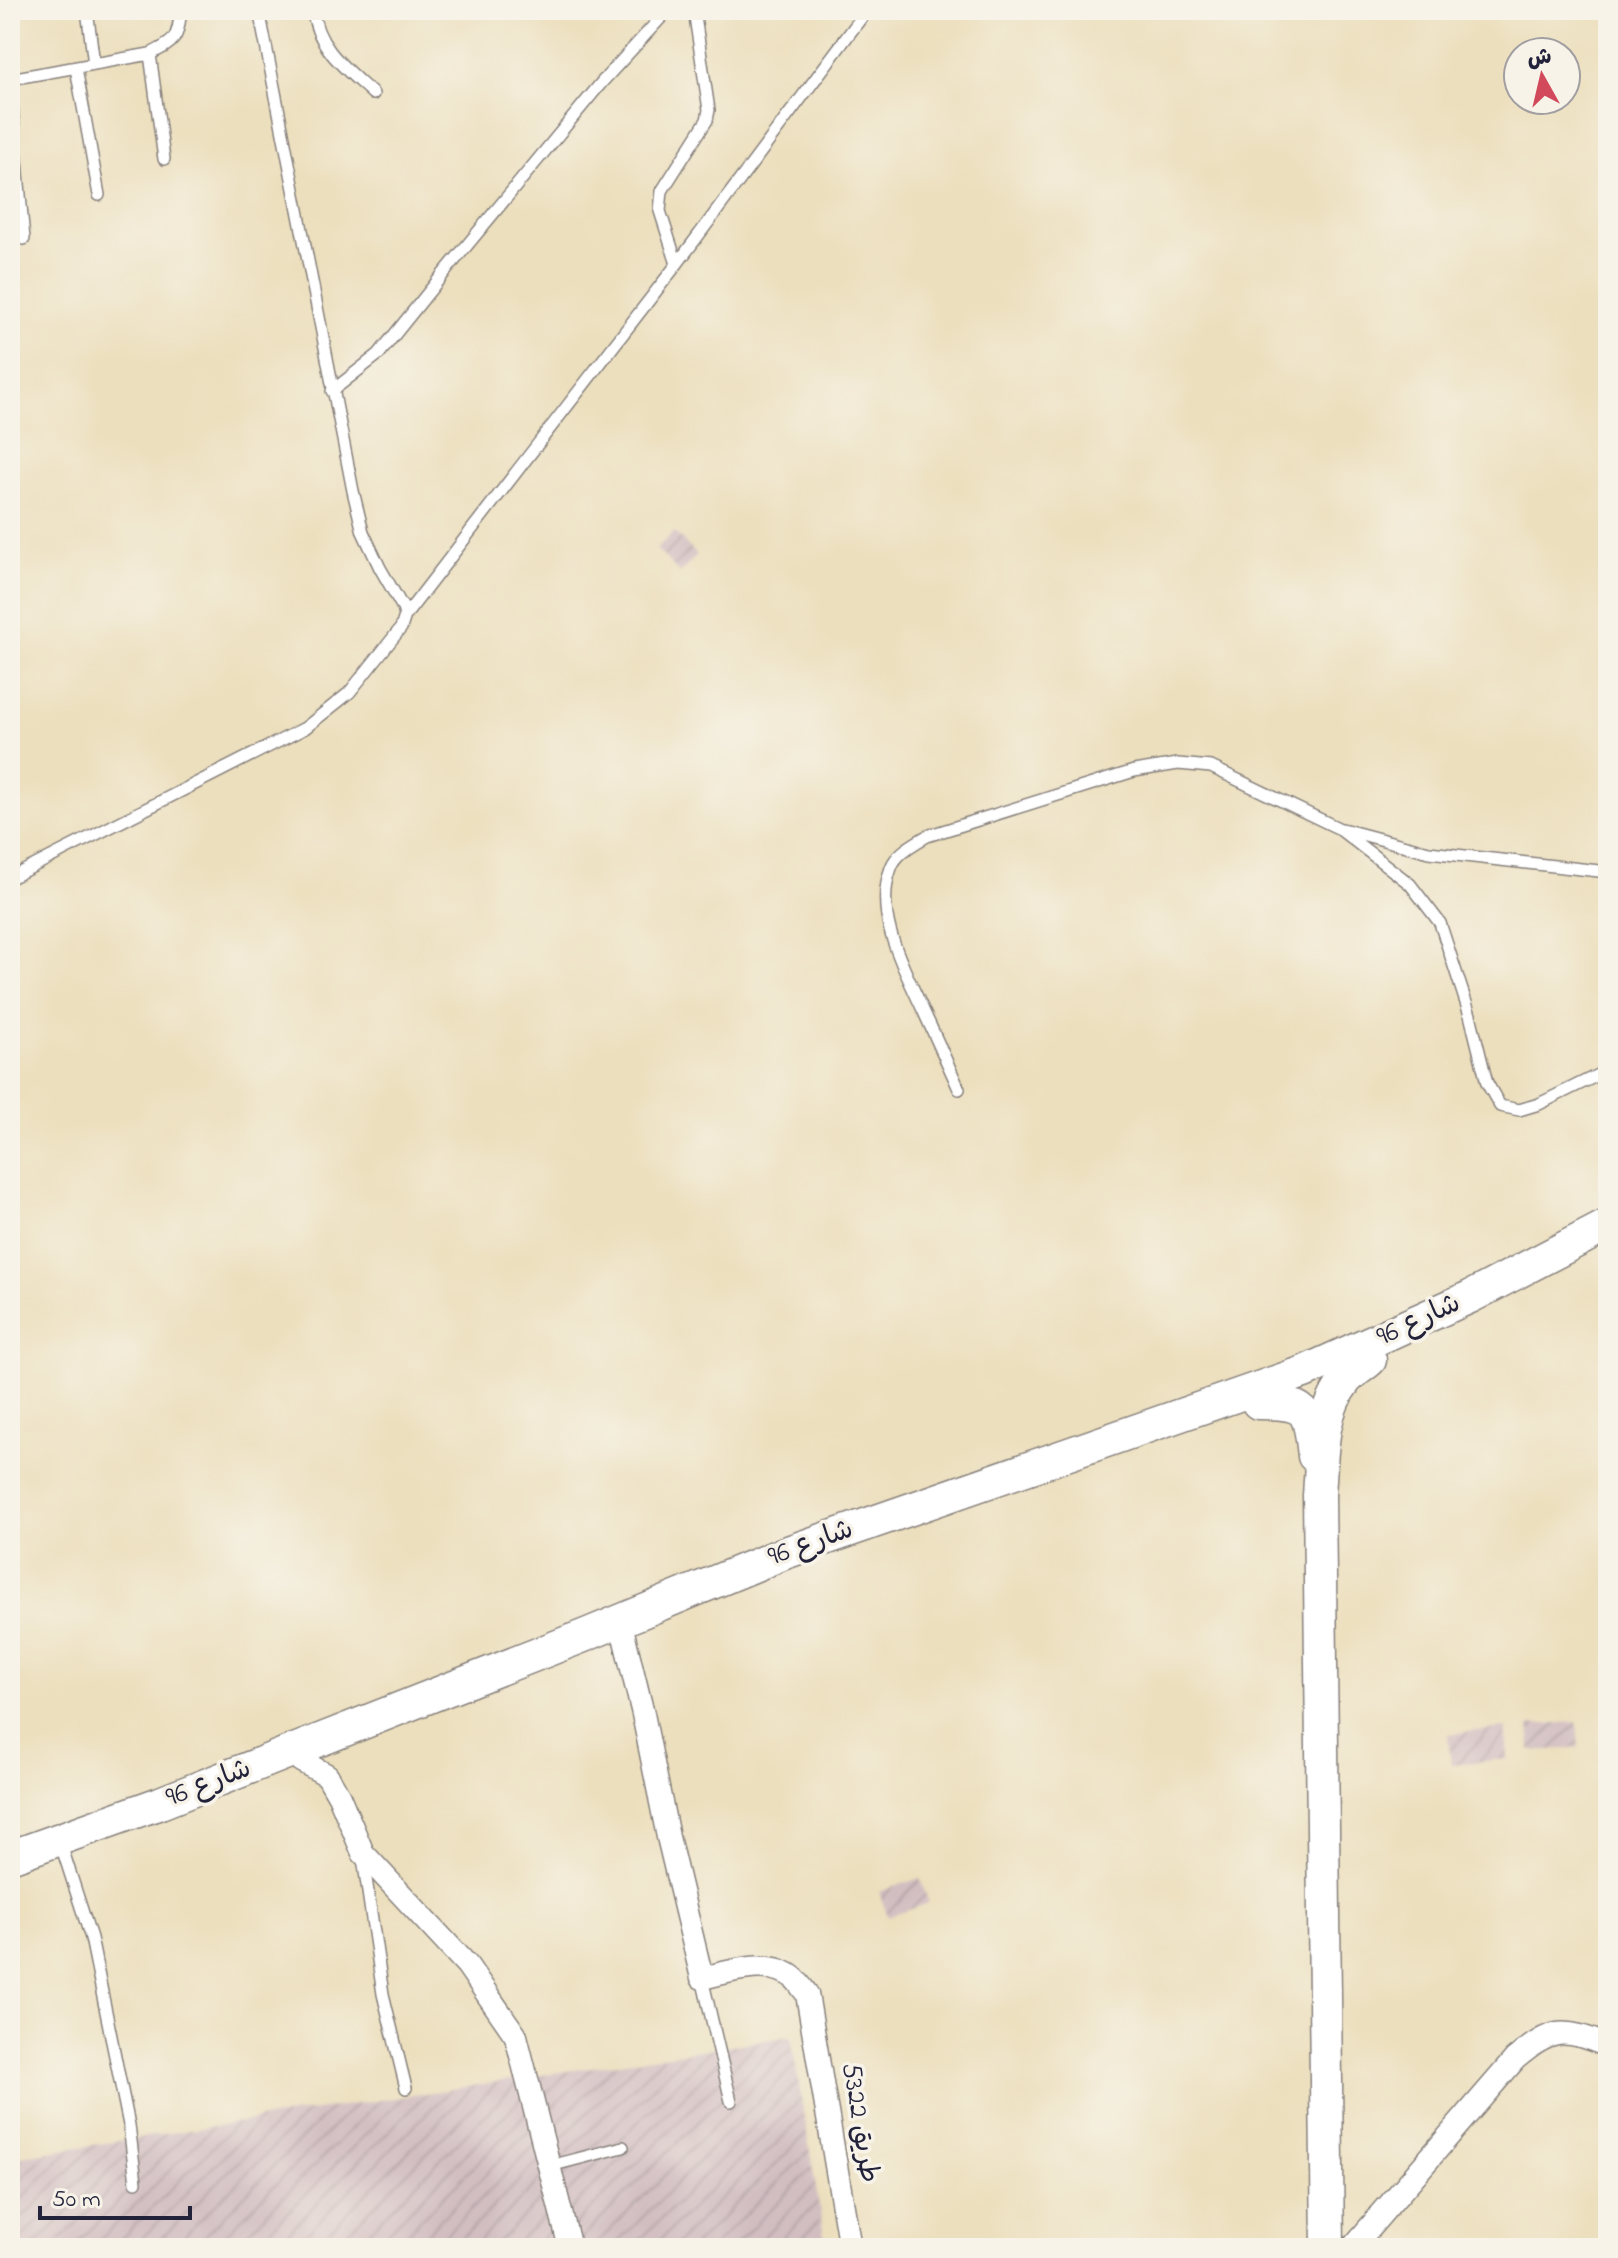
<svg xmlns="http://www.w3.org/2000/svg" width="1618" height="2258" viewBox="0 0 1618 2258" font-family="'Indie Flower','Playpen Sans Arabic',sans-serif">
<style>
.industrial{fill:url(#industrial-furrows)}
.lines{fill:none;stroke-linecap:round;stroke-linejoin:round}
.lane-casing{stroke:#87807c;stroke-width:14}
.street-casing{stroke:#87807c;stroke-width:25}
.secondary-casing{stroke:#87807c;stroke-width:35}
.lane{stroke:#fff;stroke-width:11}
.street{stroke:#fff;stroke-width:22}
.secondary{stroke:#fff;stroke-width:32}
.labels{text-anchor:middle;dominant-baseline:central;stroke-width:7;stroke-linejoin:round;paint-order:stroke}
.street-label{font-size:28px;fill:#22223b;stroke:#f7f3e8}
</style>
<defs>
<pattern id="industrial-furrows" width="10" height="10" patternUnits="userSpaceOnUse" patternTransform="scale(2)"><rect width="10" height="10" fill="#d2bec1"/><path d="M-1 1l2-2M0 10L10 0M9 11l2-2" fill="none" stroke="#b4a3a7"/></pattern>
</defs>
<rect width="100%" height="100%" fill="#f7f3e8"/>
<filter id="ink" filterUnits="userSpaceOnUse"><feTurbulence type="fractalNoise" baseFrequency=".0125" numOctaves="2"/><feDisplacementMap in="SourceGraphic" scale="16" xChannelSelector="R" yChannelSelector="G"/><feConvolveMatrix kernelMatrix="1 2 1 2 8 2 1 2 1" color-interpolation-filters="sRGB"/></filter>
<filter id="wash" filterUnits="userSpaceOnUse"><feTurbulence type="fractalNoise" baseFrequency=".006" numOctaves="4" result="noise"/><feDisplacementMap in="SourceGraphic" scale="32" xChannelSelector="R" yChannelSelector="G"/><feGaussianBlur stdDeviation="1.8" result="paint"/><feColorMatrix in="noise" values="0 0 0 0 0 0 0 0 0 0 0 0 0 0 0 0 0 1.4 0 .05"/><feComposite in="paint" operator="in"/></filter>
<g filter="url(#wash)">
<rect width="100%" height="100%" fill="#ecdfbd"/>
<!-- industrial -->
<path class="industrial" d="M674,532L697,555L680,573L656,549Z
M1577,1722L1579,1748L1531,1751L1529,1725Z
M1506,1728L1508,1759L1451,1764L1448,1734Z
M920,1878L929,1903L888,1917L879,1892Z
M791,2036L826,2248H10V2158Z"/>
</g>
<g filter="url(#ink)">
<g class="lines">
<defs>
<path id="lane" d="M87,10L94,64
M313,10C316,47 347,70 373,94
M150,54L164,159
M76,68L99,195
M10,79L150,54C177,41 177,39 181,10
M10,84L24,239
M677,264L660,211L662,191L707,120L709,110L694,10
M332,391L379,354L440,278L602,82L668,10
M405,616L677,264L867,10
M1342,829L1429,852L1608,872
M10,878L305,728L349,693L401,628L405,616L403,608L380,568L363,532L353,491L259,10
M959,1089C947,1062 935,1036 923,1010C904,968 873,915 891,868C896,853 914,844 927,836L1134,771L1178,764L1211,767L1338,828L1410,884L1440,923L1470,1015L1487,1083L1500,1106L1519,1110L1539,1104L1608,1070
M63,1851L91,1938L129,2125L136,2182
M363,1858L383,1994L406,2088
M702,1978L731,2101
M550,2166L623,2147"/>
<path id="street" d="M623,1632L643,1714L668,1837L702,1978C729,1972 771,1957 795,1979C799,1983 803,1989 807,1994L850,2248
M301,1761L327,1775L339,1796L363,1853L467,1965L516,2036L570,2248
M1352,2248L1515,2059C1553,2027 1563,2028 1608,2046"/>
<path id="secondary" d="M1258,1403C1307,1403 1309,1408 1314,1456
M10,1857L160,1803L586,1635L782,1554L1304,1372L1470,1297L1608,1225
M1328,2248L1319,1495C1322,1458 1320,1411 1346,1380C1352,1373 1362,1367 1370,1360"/>
</defs>
<!-- lane casing -->
<use href="#lane" class="lane-casing"/>
<!-- street casing -->
<use href="#street" class="street-casing"/>
<!-- secondary casing -->
<use href="#secondary" class="secondary-casing"/>
<!-- lane -->
<use href="#lane" class="lane"/>
<!-- street -->
<use href="#street" class="street"/>
<!-- secondary -->
<use href="#secondary" class="secondary"/>
</g>
</g>
<g class="labels">
<!-- street labels -->
<g class="street-label">
<text transform="translate(1419 1321) rotate(-25)">شارع 96</text>
<text transform="translate(811 1544) rotate(-20)">شارع 96</text>
<text transform="translate(209 1784) rotate(-21)">شارع 96</text>
<text transform="translate(859 2123) rotate(81)">طريق 5322</text>
</g>
</g>
<!-- margin -->
<rect width="1618" height="2258" fill="none" stroke="#f7f3e8" stroke-width="40"/>
<!-- north arrow -->
<g transform="translate(1542 76) rotate(352)"><circle r="38" fill="#f7f3e8" stroke="#a29fa3" stroke-width="2"/>
<path d="M0-6L14 30L0 20L-14 30Z" fill="#d1495b"/>
<text y="-12" font-size="22" font-weight="bold" text-anchor="middle" fill="#22223b">ش</text>
</g>
<!-- scale -->
<path d="M40 2206v12h150v-12" fill="none" stroke="#22223b" stroke-width="4"/>
<text x="52" y="2206" font-size="24" fill="#22223b" stroke="#f7f3e8" stroke-width="6" paint-order="stroke">50 m</text>
</svg>
